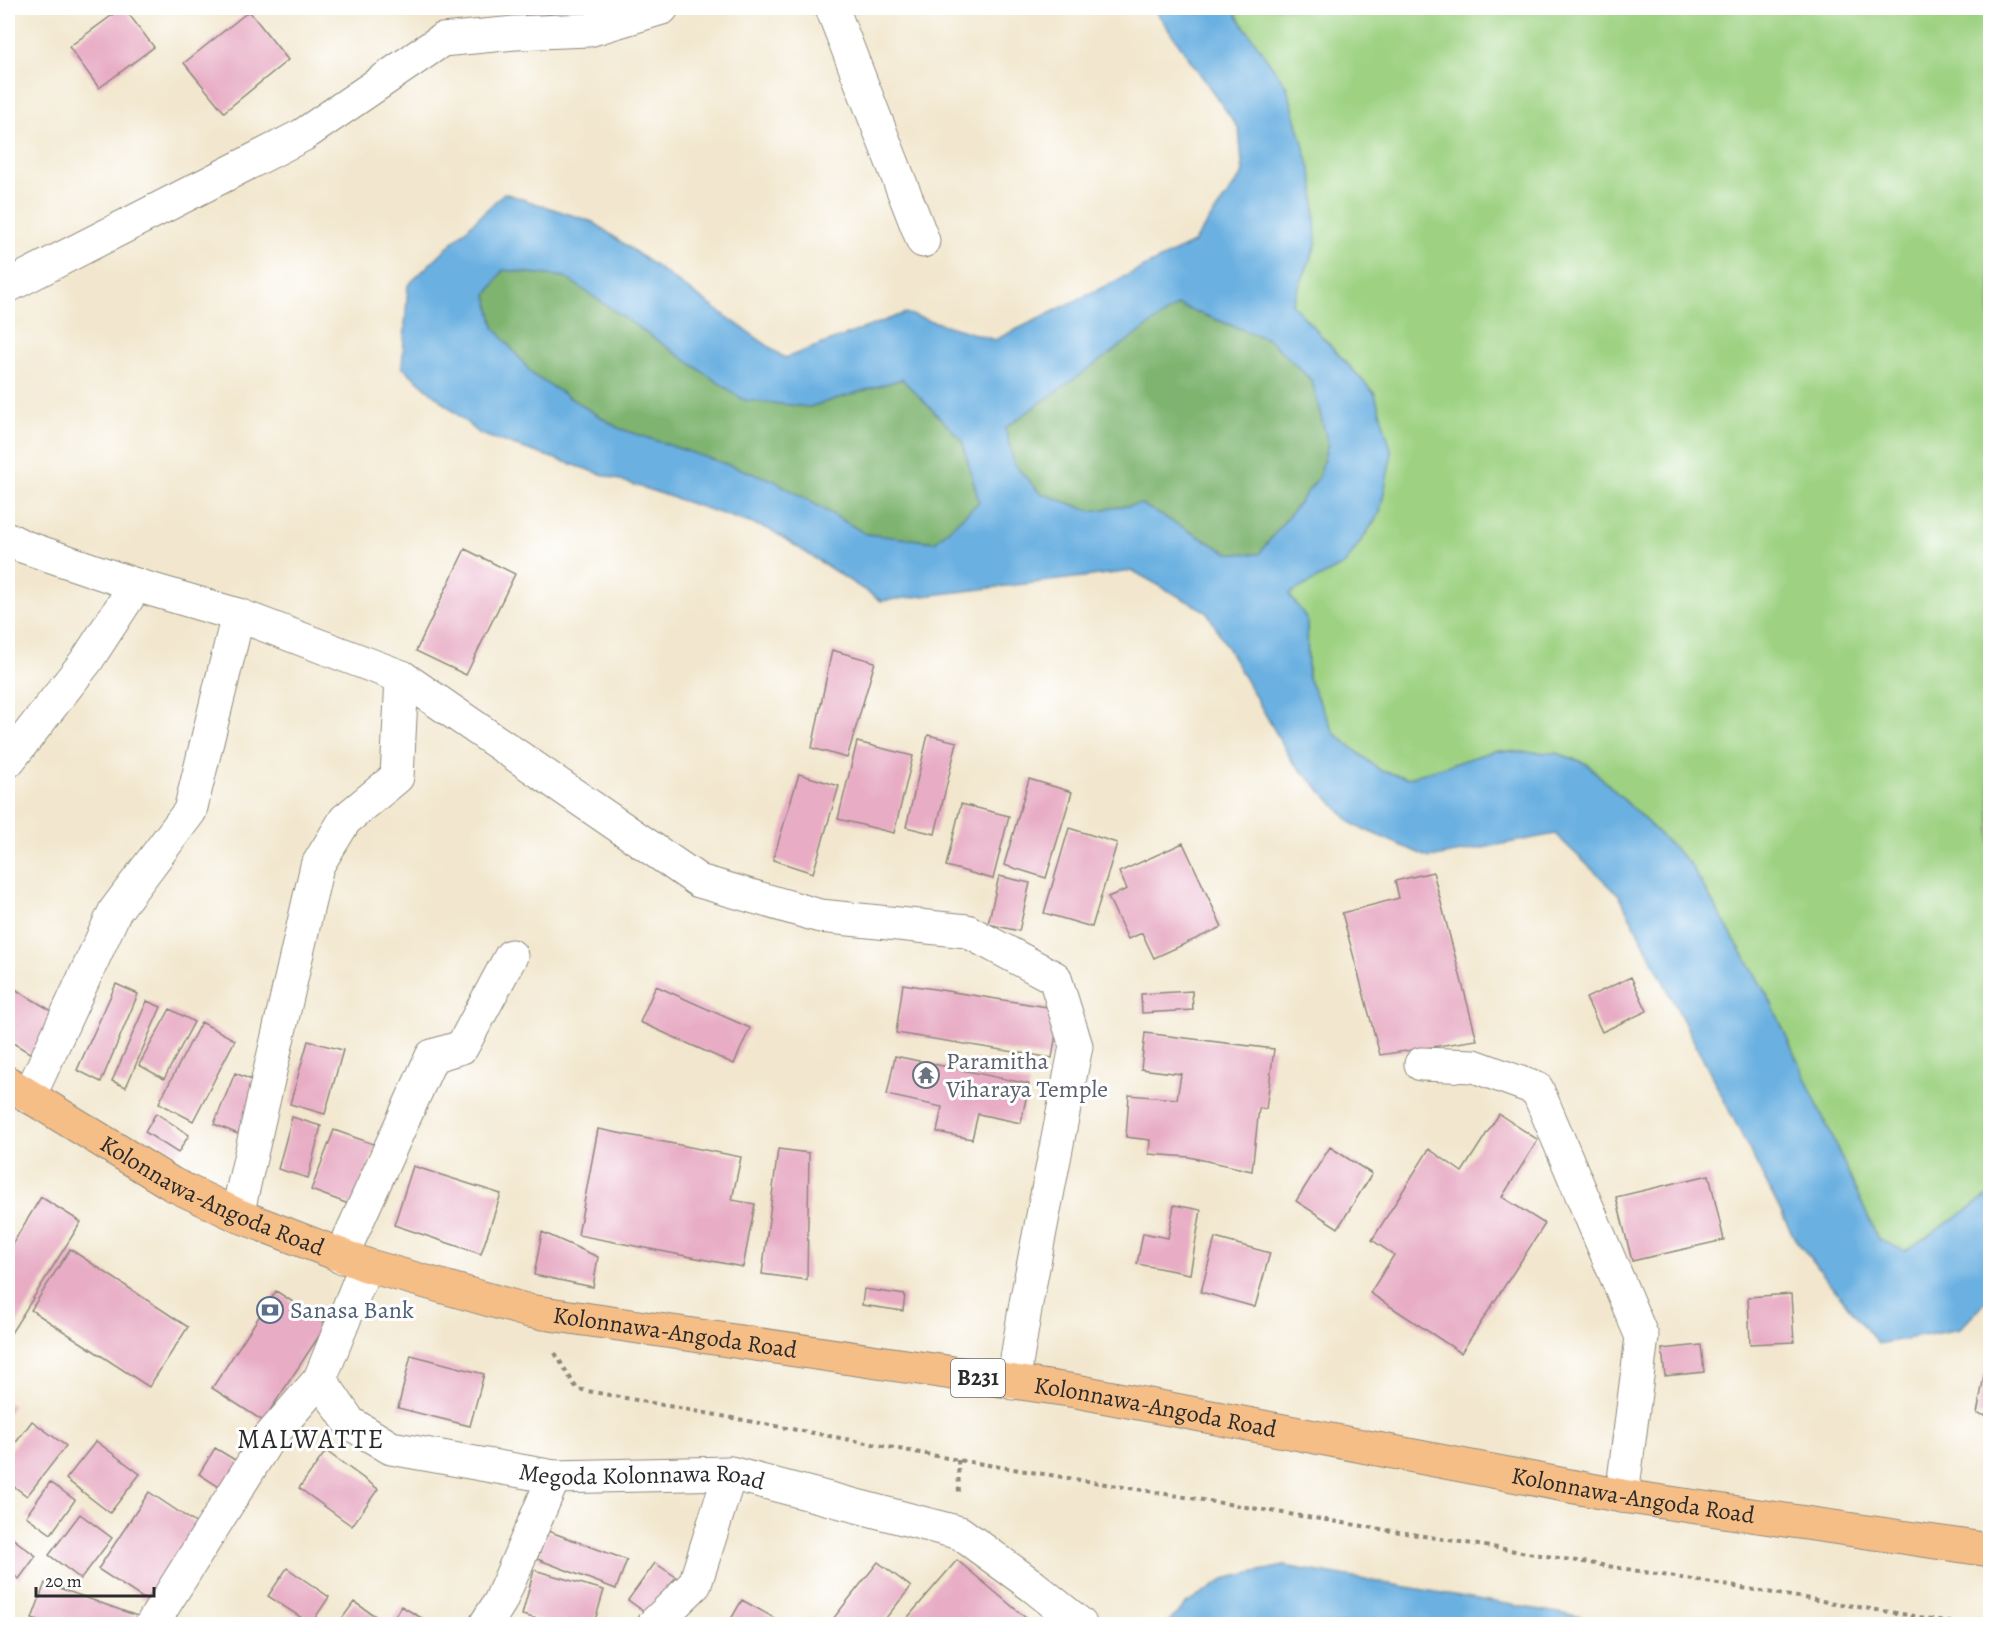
<svg xmlns="http://www.w3.org/2000/svg" width="1998" height="1632" viewBox="0 0 1998 1632" font-family="Alegreya,serif">
<style>
.green{fill:#9ed282;stroke:#647e56;stroke-width:1.5}
.forest{fill:#7eb470;stroke:#54704e;stroke-width:1.5}
.water{fill:#6ab0e1;stroke:#4a6e86;stroke-width:1.5;fill-rule:evenodd}
.building{fill:#e8adc5}
.lines{fill:none;stroke-linecap:round;stroke-linejoin:round}
.minor-casing{stroke:#8e897c;stroke-width:35}
.major-casing{stroke:#8e897c;stroke-width:35}
.path{stroke:#8e897c;stroke-width:4;stroke-dasharray:4.5 4.5;stroke-linecap:butt}
.minor{stroke:#fff;stroke-width:33}
.major{stroke:#f6be87;stroke-width:33}
.labels{text-anchor:middle;dominant-baseline:central;stroke-width:6;stroke-linejoin:round;paint-order:stroke}
.shield{fill:#fff;stroke:#6b6b6b;stroke-width:1.5}
.shield-label{font-size:22px;font-weight:bold;fill:#2b2b2b}
.worship-label{font-size:24px;fill:#5b616d;stroke:#fff;text-anchor:start}
.street-label{font-size:24px;fill:#2b2b2b;stroke:#fff}
.service-label{font-size:24px;fill:#4e5e75;stroke:#fff;text-anchor:start}
.quarter-label{font-size:27px;letter-spacing:1.5px;fill:#2b2b2b;stroke:#fff}
</style>
<rect width="100%" height="100%" fill="#fff"/>
<filter id="ink" filterUnits="userSpaceOnUse"><feTurbulence type="fractalNoise" baseFrequency=".0167" numOctaves="2"/><feDisplacementMap in="SourceGraphic" scale="12" xChannelSelector="R" yChannelSelector="G"/><feConvolveMatrix kernelMatrix="1 2 1 2 8 2 1 2 1" color-interpolation-filters="sRGB"/></filter>
<filter id="wash" filterUnits="userSpaceOnUse"><feTurbulence type="fractalNoise" baseFrequency=".008" numOctaves="4" result="noise"/><feDisplacementMap in="SourceGraphic" scale="24" xChannelSelector="R" yChannelSelector="G"/><feGaussianBlur stdDeviation="1.35" result="paint"/><feColorMatrix in="noise" values="0 0 0 0 0 0 0 0 0 0 0 0 0 0 0 0 0 1.4 0 .05"/><feComposite in="paint" operator="in"/></filter>
<g filter="url(#wash)">
<rect width="100%" height="100%" fill="#f2e7ce"/>
<!-- green -->
<path class="green" d="M1236,8H1990V1195L1904,1252L1878,1239L1770,1000L1690,864L1587,764L1557,753L1494,751L1408,778L1381,771L1334,733L1308,678L1307,619L1288,594L1345,564L1380,513L1375,394L1292,304L1316,245L1237,16Z"/>
<!-- forest -->
<path class="forest" d="M503,270L565,277L744,400L809,407L902,379L962,440L979,502L935,542L866,534L773,480L618,428L533,375L494,327L487,295Z
M1178,305L1270,340L1312,381L1328,444L1319,477L1259,554L1228,553L1141,504L1091,511L1040,493L1014,464L1005,428Z"/>
<!-- water -->
<path class="water" d="M1159,8H1236L1237,16L1287,87L1314,183L1316,245L1292,304L1375,394L1392,453L1380,513L1345,564L1289,594L1307,619L1308,678L1334,733L1381,771L1408,778L1494,751L1557,753L1587,764L1690,864L1770,1000L1878,1239L1905,1251L1990,1195V1297L1960,1329L1878,1344L1795,1239L1619,895L1555,834L1430,858L1354,825L1292,761L1207,612L1133,571L881,601L771,530L480,434L402,367L408,285L504,193L593,222L785,358L905,313L995,340L1193,243L1243,173L1239,129L1157,13ZM503,270L565,277L744,400L809,407L902,379L962,440L979,502L935,542L866,534L773,480L618,428L533,375L494,327L487,295ZM1178,305L1270,340L1312,381L1328,444L1319,477L1259,554L1228,553L1141,504L1091,511L1040,493L1014,464L1005,428Z
M1284,1566L1623,1624H1167L1186,1604L1227,1578Z"/>
<g id="blocks">
<!-- building -->
<path class="building" d="M122,8H124L154,47L99,88L69,47Z
M521,8H561L529,23Z
M249,11L288,60L224,112L184,63Z
M465,549L515,574L466,675L416,651Z
M832,650L875,662L847,758L812,748Z
M928,735L957,742L935,834L906,827Z
M857,742L913,756L894,833L838,819Z
M799,774L839,786L813,873L773,860Z
M1029,779L1072,792L1046,878L1004,865Z
M961,804L1009,816L993,879L946,866Z
M1069,828L1117,843L1092,927L1044,913Z
M1183,843L1222,927L1154,958L1142,933L1128,939L1108,897L1127,889L1119,872Z
M1433,872L1477,1040L1380,1055L1342,913L1399,898L1395,881Z
M999,876L1030,883L1019,931L988,924Z
M1631,977L1647,1011L1602,1032L1586,998Z
M116,984L138,994L101,1082L77,1070Z
M903,984L1060,1009L1052,1058L896,1033Z
M8,985L57,1014L33,1055L8,1040Z
M656,986L750,1028L734,1064L640,1022Z
M1192,991L1193,1010L1142,1013L1141,994Z
M147,1001L161,1007L126,1087L112,1081Z
M170,1009L194,1022L164,1079L139,1065Z
M201,1022L235,1040L193,1121L159,1103Z
M1145,1033L1274,1049L1266,1109L1259,1108L1252,1171L1189,1157L1149,1154L1150,1140L1126,1137L1129,1095L1177,1099L1181,1074L1141,1069Z
M308,1041L343,1050L325,1114L290,1104Z
M895,1056L1029,1084L1021,1123L978,1114L972,1139L937,1132L942,1107L887,1095Z
M235,1073L259,1083L238,1134L214,1124Z
M156,1113L189,1135L178,1153L145,1132Z
M1499,1114L1538,1140L1502,1197L1545,1224L1461,1353L1370,1293L1394,1255L1372,1240L1429,1149L1462,1172Z
M292,1117L321,1126L308,1178L278,1169Z
M598,1129L741,1157L732,1200L755,1204L743,1267L578,1235Z
M334,1130L376,1145L354,1206L311,1190Z
M1330,1147L1372,1174L1338,1228L1296,1201Z
M778,1149L809,1153L807,1280L762,1274Z
M413,1166L501,1194L481,1254L394,1225Z
M1709,1175L1724,1240L1632,1261L1616,1197Z
M41,1197L81,1222L8,1338V1251Z
M1174,1205L1201,1210L1190,1274L1137,1264L1143,1233L1168,1238Z
M542,1232L598,1257L593,1287L534,1275Z
M1215,1238L1270,1253L1255,1307L1201,1292Z
M70,1249L188,1327L149,1387L31,1310Z
M864,1289L905,1295L903,1311L862,1305Z
M276,1291L327,1324L263,1421L212,1388Z
M1791,1294L1794,1342L1750,1344L1748,1297Z
M1701,1345L1704,1372L1665,1376L1662,1349Z
M411,1355L484,1374L470,1426L398,1408Z
M1985,1370L1990,1371V1416L1977,1414Z
M8,1402L13,1406L8,1414Z
M32,1421L66,1446L27,1496L8,1482V1453Z
M96,1441L140,1474L110,1513L66,1479Z
M215,1448L242,1464L225,1491L199,1474Z
M326,1451L378,1489L352,1526L299,1488Z
M50,1482L75,1500L51,1534L26,1516Z
M149,1492L203,1528L153,1605L98,1569Z
M80,1514L112,1538L81,1579L49,1555Z
M548,1531L627,1560L616,1589L537,1559Z
M8,1535L36,1556L19,1579L8,1571Z
M957,1560L1033,1624H902Z
M878,1562L911,1587L881,1624H829Z
M655,1563L676,1577L649,1615L628,1600Z
M287,1568L329,1597L311,1624L268,1596Z
M534,1570L604,1590L594,1624H557L522,1615Z
M45,1583L140,1617L137,1624H48L32,1619Z
M742,1600L785,1624H728Z
M354,1602L383,1621L381,1624H338Z
M401,1606L432,1624H390Z"/>
</g>
</g>
<g filter="url(#ink)">
<use href="#blocks" fill-opacity="0" stroke="#8e897c" stroke-width="1.5"/>
<g class="lines">
<defs>
<g id="minor">
<path d="M832,8L923,241"/>
<path d="M8,286L303,135L442,40L515,33L589,30L662,8"/>
<path d="M8,539L22,546L136,585L238,615L402,677L699,881L820,916L967,931L1055,978L1076,1046L1026,1303L1013,1383"/>
<path d="M8,761L87,660L136,585"/>
<path d="M1421,1064L1474,1066L1537,1089L1642,1337L1622,1496"/>
<path d="M29,1097L115,911L190,811L238,615"/>
<path d="M237,1215L317,866L345,820L397,777L402,677"/>
<path d="M341,1257L432,1056L462,1047L511,956"/>
<path id="s1" d="M366,1265L320,1379L350,1423L391,1448L554,1477L730,1473L960,1533L1033,1586L1080,1624"/>
<path d="M152,1624L268,1439L320,1379"/>
<path d="M486,1624L500,1602L554,1477"/>
<path d="M654,1624L695,1584L730,1473"/>
</g>
<g id="major">
<path id="s2" d="M8,1083L172,1184L237,1215L366,1265L529,1311L1076,1391L1622,1496L1990,1550"/>
</g>
</defs>
<!-- minor casing -->
<use href="#minor" class="minor-casing"/>
<!-- major casing -->
<use href="#major" class="major-casing"/>
<!-- path -->
<path class="path" d="M555,1353L577,1389L958,1460L1963,1624
M958,1460L959,1496"/>
<!-- minor -->
<use href="#minor" class="minor"/>
<!-- major -->
<use href="#major" class="major"/>
</g>
</g>
<!-- icons -->
<defs>
<symbol id="temple-ring" viewBox="-11 -11 22 22"><circle r="9.5" fill="#fff" stroke="#6b7280" stroke-width="1.5"/><path d="M0-6L5-2H3V0L6.5 2.5H4V6H1.5V3h-3V6H-4V2.5H-6.5L-3 0V-2H-5Z" fill="#6b7280"/></symbol>
<symbol id="bank-ring" viewBox="-11 -11 22 22"><circle r="9.5" fill="#fff" stroke="#5c6f8a" stroke-width="1.5"/><path d="M-6-4H6V4H-6ZM0-2.3a2.3 2.3 0 1 0 0 4.6a2.3 2.3 0 1 0 0-4.6Z" fill="#5c6f8a"/></symbol>
</defs>
<g fill-rule="evenodd">
<use href="#temple-ring" x="911" y="1060" width="30" height="30"/>
<use href="#bank-ring" x="255" y="1295" width="30" height="30"/>
</g>
<g class="labels">
<!-- shield labels -->
<rect class="shield" x="951" y="1359" width="54" height="38" rx="4.5"/>
<g class="shield-label">
<text x="978" y="1378">B231</text>
</g>
<!-- worship labels -->
<g class="worship-label">
<text x="946" y="1061">Paramitha<tspan x="946" dy="28">Viharaya Temple</tspan></text>
</g>
<!-- street labels -->
<g class="street-label">
<text stroke="none"><textPath href="#s2" startOffset="234">Kolonnawa-Angoda Road</textPath></text>
<text stroke="none"><textPath href="#s2" startOffset="720">Kolonnawa-Angoda Road</textPath></text>
<text stroke="none"><textPath href="#s2" startOffset="1206">Kolonnawa-Angoda Road</textPath></text>
<text stroke="none"><textPath href="#s1" startOffset="478">Megoda Kolonnawa Road</textPath></text>
<text stroke="none"><textPath href="#s2" startOffset="1692">Kolonnawa-Angoda Road</textPath></text>
</g>
<!-- service labels -->
<g class="service-label">
<text x="290" y="1310">Sanasa Bank</text>
</g>
<!-- quarter labels -->
<g class="quarter-label">
<text x="311" y="1439">MALWATTE</text>
</g>
</g>
<!-- margin -->
<rect width="1998" height="1632" fill="none" stroke="#fff" stroke-width="30"/>
<!-- scale -->
<path d="M36 1587v9h118v-9" fill="none" stroke="#2b2b2b" stroke-width="3"/>
<text x="45" y="1587" font-size="18" fill="#2b2b2b" stroke="#ffffff" stroke-width="4.5" paint-order="stroke">20 m</text>
</svg>
